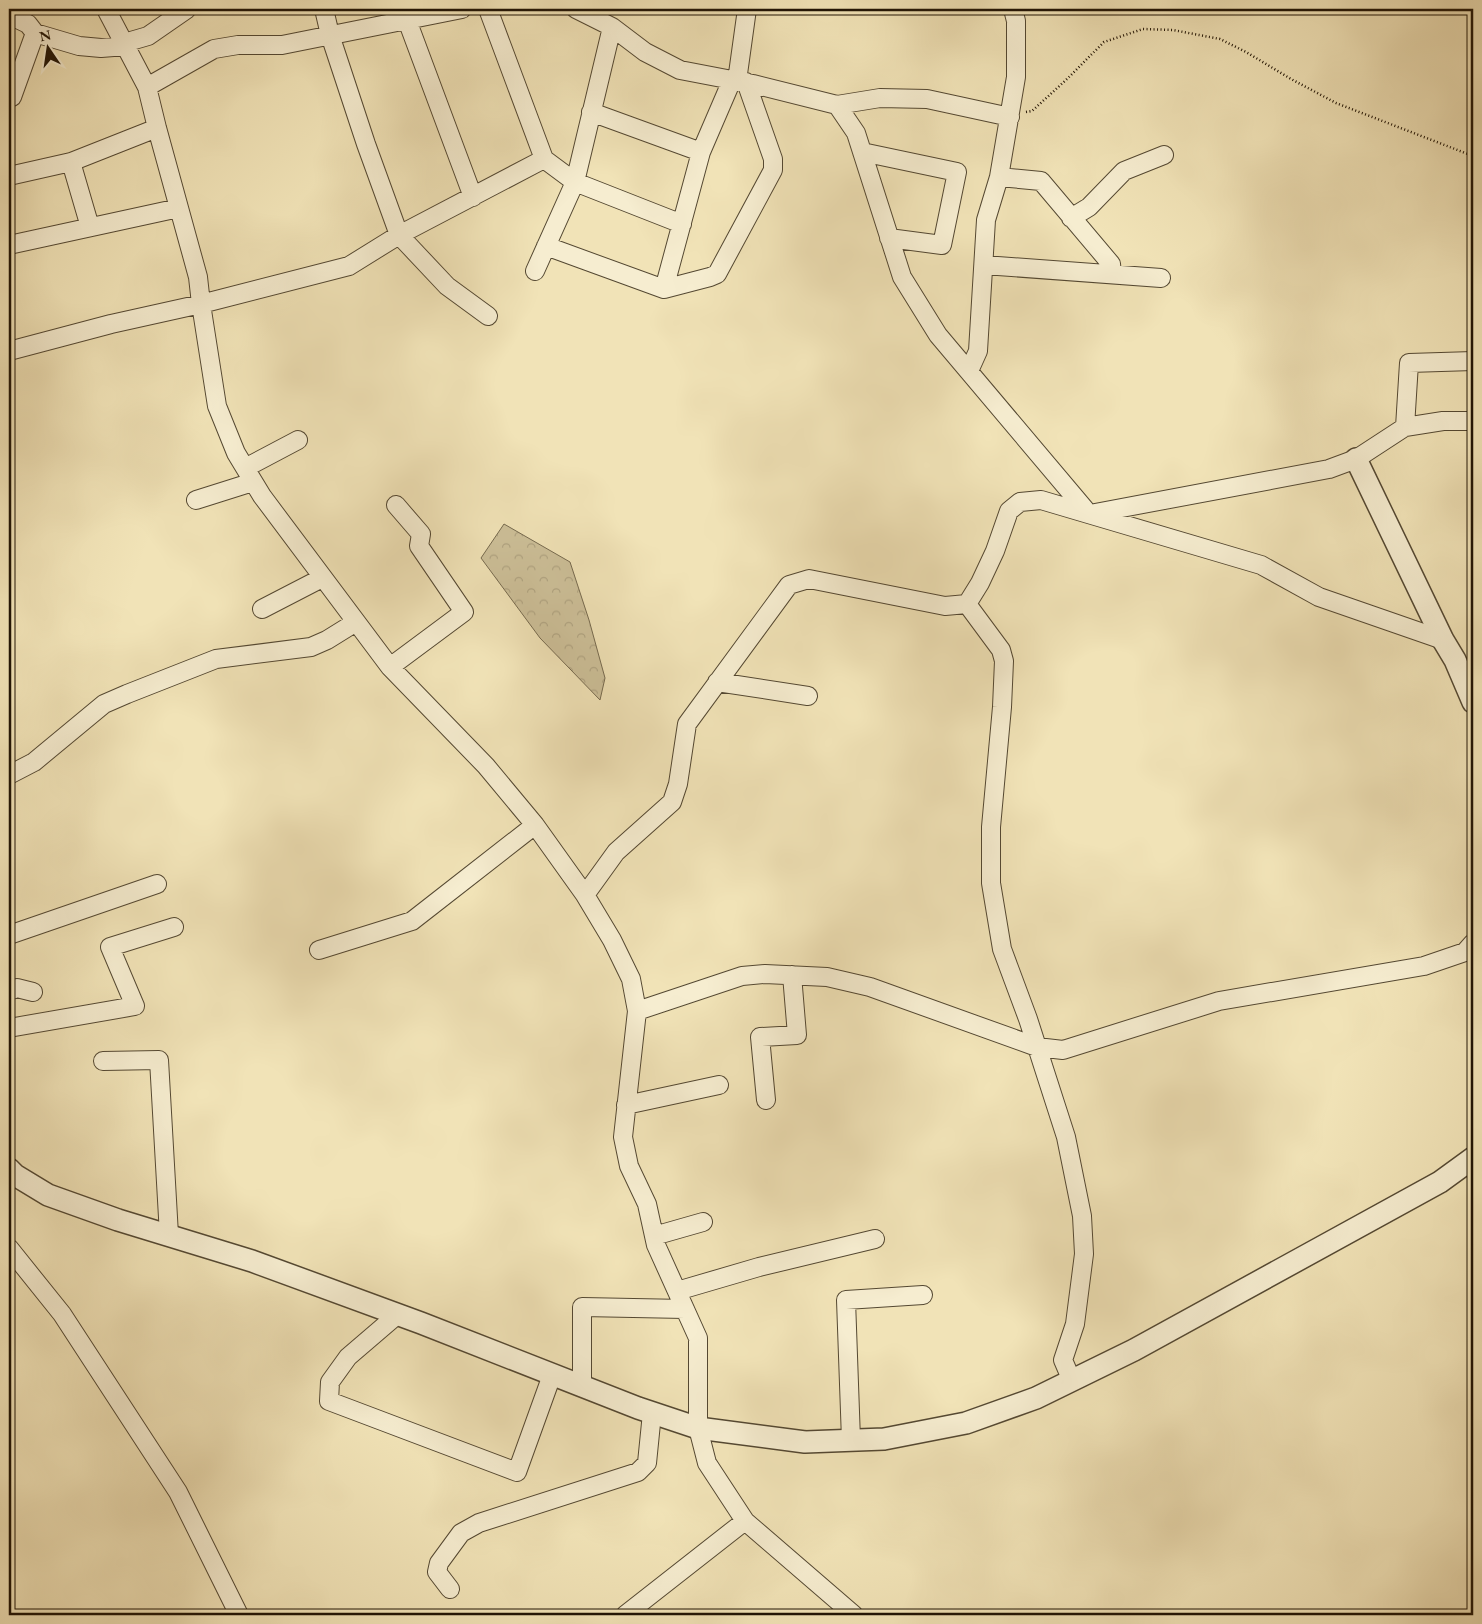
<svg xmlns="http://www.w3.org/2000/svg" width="1482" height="1624" viewBox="0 0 1482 1624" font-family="'EB Garamond',serif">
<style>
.forest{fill:url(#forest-crowns);stroke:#766a4f}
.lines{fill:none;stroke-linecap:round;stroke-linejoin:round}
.minor-casing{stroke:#544832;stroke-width:20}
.tertiary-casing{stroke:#544832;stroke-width:24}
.path{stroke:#201405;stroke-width:2.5;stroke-dasharray:1 2.5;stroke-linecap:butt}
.minor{stroke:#f6edd0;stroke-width:18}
.tertiary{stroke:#f6edd0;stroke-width:21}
</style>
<defs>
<pattern id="forest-crowns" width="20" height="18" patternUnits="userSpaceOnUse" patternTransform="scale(1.25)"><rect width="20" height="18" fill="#cdc099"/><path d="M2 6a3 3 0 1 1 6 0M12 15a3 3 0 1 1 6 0" fill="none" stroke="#b0a482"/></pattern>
</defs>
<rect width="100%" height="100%" fill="#f1e3b7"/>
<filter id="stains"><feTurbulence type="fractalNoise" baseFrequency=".004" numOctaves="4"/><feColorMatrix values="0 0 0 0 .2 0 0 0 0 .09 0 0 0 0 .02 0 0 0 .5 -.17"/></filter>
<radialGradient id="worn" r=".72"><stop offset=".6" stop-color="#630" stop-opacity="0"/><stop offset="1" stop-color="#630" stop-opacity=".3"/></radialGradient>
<!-- forest -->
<path class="forest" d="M504,524L570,562L589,620L605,678L600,700L540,638L481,558Z"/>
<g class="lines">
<defs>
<path id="minor" d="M106,9L147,87L157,128L198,277L201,304L217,406L236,453L262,496L390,667L486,766L535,825L585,895L612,940L631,979L637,1011L623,1137L629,1166L647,1204L656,1245L698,1338V1428L707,1463L745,1521L854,1615
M324,9L330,35L366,144L399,235L447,286L488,316
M488,9L544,159
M576,9L612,27L645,52L680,70L753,84L837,105L880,98L927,99L1010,117
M9,15L28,24L35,33L79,46L101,48L126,46
M407,20L473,197
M124,43L148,36L187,9
M737,81L747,9
M147,87L214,49L238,45H282L462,9
M9,96L12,97L35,33
M837,105L856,133L902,277L938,335L1089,514
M591,112L701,152
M862,152L957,172L942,245L889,238
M71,162L90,227
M9,176L71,162L157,128
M999,177L1041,181L1111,264L1112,274
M1071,218L1089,207L1124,171L1164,155
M9,245L179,208
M546,246L664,289L710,277L717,274L773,170V159L746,82
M984,265L1161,278
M535,271L575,182L612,27
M664,289L701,152L732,80
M9,351L111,324L201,304L349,266L399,235L544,159L575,182L682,224
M969,371L978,351L986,220L999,177L1016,77V21L1013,9
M1405,427L1409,363L1473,361
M245,468L298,440
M196,500L253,482
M1095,513L1329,469L1356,459L1405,427L1443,421H1473
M967,604L1001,650L1004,661L1002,707L991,827V883L1002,949L1028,1019L1066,1137L1082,1216L1084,1254L1075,1324L1063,1360L1072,1381
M967,604L980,583L995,551L1009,511L1020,502L1041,500L1261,565L1319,597L1443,640
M262,609L322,578
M390,667L464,612L419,546L421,534L396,505
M717,682L808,696
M9,775L34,762L104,704L127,694L216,659L311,647L327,640L356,622
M585,895L616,852L672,802L678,784L687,724L789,585L809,579L945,606L967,604
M9,935L157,884
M319,950L412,921L535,825
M9,991L17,988L33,992
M637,1011L742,976L765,974L827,977L870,987L1037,1047L1063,1050L1219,1001L1424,966L1465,952L1473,943
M9,1028L135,1006L110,947L174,927
M103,1061L159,1060L169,1235
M766,1100L760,1037L797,1035L792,975
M626,1105L719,1085
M654,1236L703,1222
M9,1248L62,1314L178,1492L239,1615
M677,1291L759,1267L875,1239
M397,1315L348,1357L330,1382L329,1401L517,1472L552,1375
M582,1387V1307L685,1309
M851,1440L846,1300L923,1295
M450,1589L437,1572L439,1563L461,1533L479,1523L638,1472L647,1463L652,1413
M625,1615L745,1521"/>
<path id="tertiary" d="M1356,459L1443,640L1455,660L1473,702
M9,1169L15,1175L48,1195L118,1220L252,1261L421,1323L638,1408L698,1428L805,1442L884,1439L966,1423L1036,1398L1134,1350L1440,1182L1473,1158"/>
</defs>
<!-- minor casing -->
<use href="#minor" class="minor-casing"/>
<!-- tertiary casing -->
<use href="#tertiary" class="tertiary-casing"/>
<!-- path -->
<path class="path" d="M1026,112L1032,111L1066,80L1104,42L1143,29L1173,30L1220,39L1246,52L1291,79L1336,103L1473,156"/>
<!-- minor -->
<use href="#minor" class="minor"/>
<!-- tertiary -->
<use href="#tertiary" class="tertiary"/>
</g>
<!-- margin -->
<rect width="1482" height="1624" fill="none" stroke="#f1e3b7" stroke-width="30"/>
<rect x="10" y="10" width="1462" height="1604" fill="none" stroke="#201405" stroke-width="2.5"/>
<rect x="15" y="15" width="1452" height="1594" fill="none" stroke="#201405"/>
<!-- north arrow -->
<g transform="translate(48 48) rotate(347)" stroke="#f6edd0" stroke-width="4" paint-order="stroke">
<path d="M0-4L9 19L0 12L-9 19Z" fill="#201405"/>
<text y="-8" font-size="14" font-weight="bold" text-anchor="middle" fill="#201405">N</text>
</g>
<rect width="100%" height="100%" filter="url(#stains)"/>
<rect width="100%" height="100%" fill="url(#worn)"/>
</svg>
